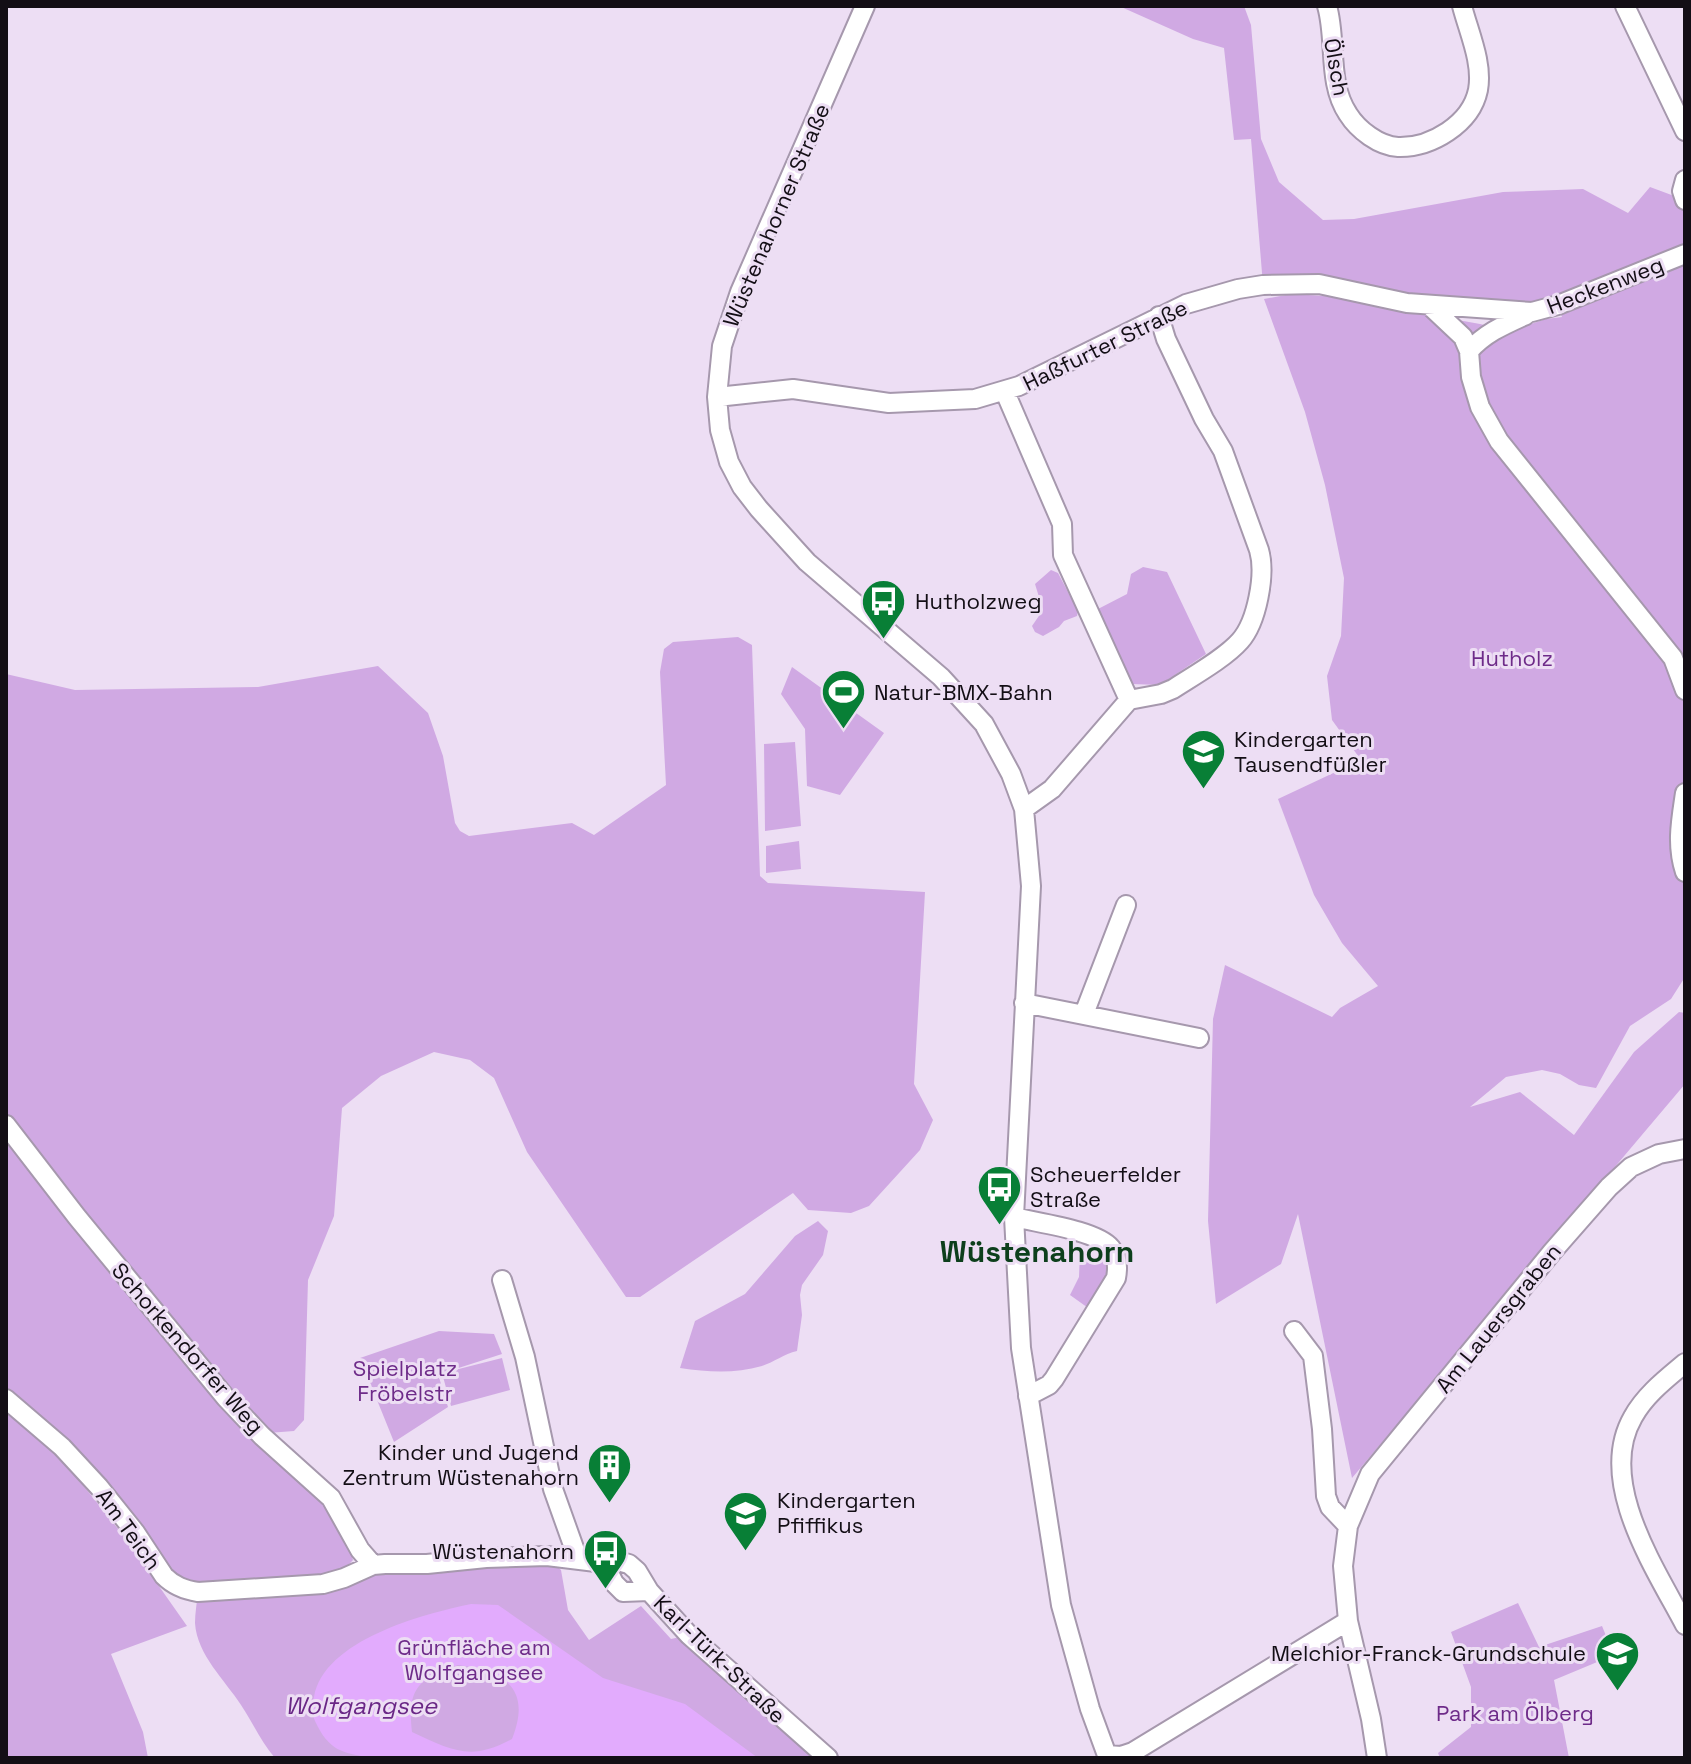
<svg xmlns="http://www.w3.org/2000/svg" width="1691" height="1764" viewBox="0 0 1691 1764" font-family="'Space Grotesk',sans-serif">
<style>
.green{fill:#d0a9e3}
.water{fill:#e2abfd;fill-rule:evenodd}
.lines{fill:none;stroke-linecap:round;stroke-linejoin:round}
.minor-casing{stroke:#a698ad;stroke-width:22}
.minor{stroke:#fff;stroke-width:18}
.labels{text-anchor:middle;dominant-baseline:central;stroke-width:6;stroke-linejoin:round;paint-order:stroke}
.street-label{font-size:22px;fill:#130e15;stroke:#eddef4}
.poi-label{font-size:22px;fill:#130e15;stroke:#eddef4;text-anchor:start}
.park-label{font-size:22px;fill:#6e2b89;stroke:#eddef4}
.water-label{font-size:24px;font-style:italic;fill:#6a2786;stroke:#eddef4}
.district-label{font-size:30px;font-weight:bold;fill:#0d3f1c;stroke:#eddef4}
</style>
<rect width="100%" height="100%" fill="#eddef4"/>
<!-- green -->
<path class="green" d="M1119,6H1244L1251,25L1261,139L1279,182L1323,220L1354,219L1503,192L1583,189L1628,213L1650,187L1685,200V977L1671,999L1630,1026L1596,1088L1579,1085L1560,1074L1542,1070L1506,1077L1470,1107L1520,1092L1574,1135L1634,1052L1679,1012L1685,1013V1084L1352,1478L1298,1214L1281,1264L1216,1304L1208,1221L1213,1019L1225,965L1332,1017L1340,1008L1378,986L1342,943L1314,895L1278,799L1361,760L1332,720L1327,676L1341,636L1344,578L1325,485L1305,412L1264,299L1291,294L1325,296L1480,324L1509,331L1546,319L1562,317L1558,305L1263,285L1251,139L1234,140L1224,48L1193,39Z
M1143,567L1167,572L1206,654L1160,685L1132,684L1098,609L1127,594L1131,574Z
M1051,570L1058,573L1078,611L1077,616L1064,621L1059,627L1043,636L1035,632L1032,626L1043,610L1035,584Z
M738,637L752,645L760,876L768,883L925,892L914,1084L933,1120L920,1150L869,1206L851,1213L808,1210L793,1193L640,1297H626L527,1152L494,1078L470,1060L434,1052L381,1076L342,1108L334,1216L308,1280L304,1420L294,1431L268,1433L230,1399L6,1125V674L75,690L258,687L378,666L428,713L443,756L455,823L460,831L469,836L572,823L594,835L666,785L660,672L664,649L673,642Z
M792,667L884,733L840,795L807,786L805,729L781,694Z
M795,742L801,826L765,831L764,744Z
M799,841L801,869L766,873V846Z
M6,1134L74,1222L318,1489L350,1549L353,1560L342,1572L205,1587L175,1578L6,1392Z
M818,1221L828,1231L823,1255L802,1285L800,1295L802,1315L797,1351C784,1354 774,1362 762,1366C734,1374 708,1372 680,1368L695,1321L745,1294L795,1236Z
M1080,1252L1107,1262L1111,1273L1091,1310L1070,1295L1079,1277Z
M439,1331L494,1334L502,1354L443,1373L502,1358L510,1390L451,1406L442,1373L438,1374L448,1407L394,1442L360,1358Z
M6,1413L54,1449L123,1535L187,1626L111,1654L143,1732L148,1758H6Z
M547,1556L561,1570L568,1610L589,1640L641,1606L671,1639L689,1635L828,1758H275C261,1742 253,1723 241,1705C225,1680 197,1655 195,1623C195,1613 197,1602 198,1592L323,1584L373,1565Z
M1518,1603L1539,1647L1602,1626L1614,1655L1554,1680L1569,1758H1440L1438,1753L1471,1727V1687L1451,1632Z"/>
<!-- water -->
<path class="water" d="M471,1604L498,1605L603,1678L685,1704L758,1758H373C342,1753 329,1751 315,1721C311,1712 312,1706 314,1697C324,1640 423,1614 471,1604ZM458,1665C505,1671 532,1689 512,1739C471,1762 451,1750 412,1732C407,1688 418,1679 458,1665Z"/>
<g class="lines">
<defs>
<path id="minor" d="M865,6L740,292L722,346L717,397L720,430L729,462L742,487L759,509L807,562L941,677L984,724L1011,774L1024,809L1031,886L1014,1217L1021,1348L1061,1605L1090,1709L1108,1758
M1327,6C1337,40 1327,83 1348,114C1358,130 1379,146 1398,147C1431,148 1471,124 1478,90C1483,63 1469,33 1462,6
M1625,6L1685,131
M1685,180L1682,191L1685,200
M1429,305L1463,337L1469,351L1471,377L1480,407L1499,441L1673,658L1685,690
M1469,351C1485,333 1504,325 1526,315
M1005,392L1062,524L1063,555L1129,700
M717,397L793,389L889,403L975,399L1019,386L1186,304L1238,289L1263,285L1319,284L1407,303L1532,312L1558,305L1685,254
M1685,793C1681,820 1676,845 1685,872
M1024,809L1052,789L1129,700L1161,694L1173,689C1193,676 1225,658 1240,641C1257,622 1266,574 1259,550L1223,451L1204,419L1166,339L1159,316
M1024,1003L1199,1038
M1084,1014L1126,905
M6,1125L77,1217L226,1398L262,1436L331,1498L360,1550L373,1565
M1014,1217C1037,1223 1096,1230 1111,1248C1118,1257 1118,1267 1116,1278L1054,1379L1049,1385L1028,1396
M502,1280L525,1357L553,1489L578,1559
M1294,1331L1313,1356L1322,1429L1326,1496L1330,1507L1348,1526
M1685,1363C1666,1379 1645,1395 1633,1417C1596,1481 1655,1568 1685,1625
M6,1399L62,1447L99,1487L135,1532L164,1576C174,1586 184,1590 198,1592L323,1584L344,1578L373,1565L385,1564H427L486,1558L547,1556L604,1563L618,1561L629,1564L637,1571L649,1591L689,1635L828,1758
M604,1563L614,1583L623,1592L649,1591
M1348,1621L1371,1719L1377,1758
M1107,1755L1121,1756L1133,1752L1348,1621L1343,1566L1348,1526L1370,1474L1552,1252L1609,1187L1631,1167L1659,1154L1685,1149"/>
</defs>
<!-- minor casing -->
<use href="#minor" class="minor-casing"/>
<!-- minor -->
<use href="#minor" class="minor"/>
</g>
<!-- icons -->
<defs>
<symbol id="bus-pin" viewBox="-11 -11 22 30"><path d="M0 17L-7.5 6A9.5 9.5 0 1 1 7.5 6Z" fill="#087f36" stroke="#eddef4"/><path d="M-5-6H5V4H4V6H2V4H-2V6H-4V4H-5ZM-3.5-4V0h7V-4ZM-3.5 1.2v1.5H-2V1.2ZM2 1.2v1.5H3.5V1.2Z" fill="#fff"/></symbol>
<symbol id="stadium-pin" viewBox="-11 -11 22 30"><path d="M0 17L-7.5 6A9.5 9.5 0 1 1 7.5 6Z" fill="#087f36" stroke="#eddef4"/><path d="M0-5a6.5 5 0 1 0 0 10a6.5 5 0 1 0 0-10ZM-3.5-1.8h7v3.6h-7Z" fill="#fff"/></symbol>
<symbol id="school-pin" viewBox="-11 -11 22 30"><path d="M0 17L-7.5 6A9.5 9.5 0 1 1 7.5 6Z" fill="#087f36" stroke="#eddef4"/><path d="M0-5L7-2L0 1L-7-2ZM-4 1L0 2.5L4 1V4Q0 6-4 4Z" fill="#fff"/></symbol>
<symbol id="building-pin" viewBox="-11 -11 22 30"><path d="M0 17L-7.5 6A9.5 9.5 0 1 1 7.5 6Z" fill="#087f36" stroke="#eddef4"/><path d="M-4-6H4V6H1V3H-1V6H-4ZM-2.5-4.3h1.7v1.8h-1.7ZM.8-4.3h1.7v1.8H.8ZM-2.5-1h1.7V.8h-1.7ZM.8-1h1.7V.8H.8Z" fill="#fff"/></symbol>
</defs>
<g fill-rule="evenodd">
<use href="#bus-pin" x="858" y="576" width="51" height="69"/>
<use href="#stadium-pin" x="818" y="666" width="51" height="69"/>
<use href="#school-pin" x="1178" y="726" width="51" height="69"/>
<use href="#bus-pin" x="974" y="1162" width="51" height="69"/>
<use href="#building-pin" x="584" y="1440" width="51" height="69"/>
<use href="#school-pin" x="720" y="1488" width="51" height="69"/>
<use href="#bus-pin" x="580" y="1526" width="51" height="69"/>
<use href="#school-pin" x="1592" y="1628" width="51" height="69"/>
</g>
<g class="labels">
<!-- street labels -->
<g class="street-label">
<text transform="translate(1337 67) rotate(80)">Ölsch</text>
<text transform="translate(776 215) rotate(-67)">Wüstenahorner Straße</text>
<text transform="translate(1605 285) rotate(-21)">Heckenweg</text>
<text transform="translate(1105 345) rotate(-26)">Haßfurter Straße</text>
<text transform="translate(1498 1318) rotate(-51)">Am Lauersgraben</text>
<text transform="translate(188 1348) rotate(49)">Schorkendorfer Weg</text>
<text transform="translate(129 1529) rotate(54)">Am Teich</text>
<text transform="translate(720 1659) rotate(44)">Karl-Türk-Straße</text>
</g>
<!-- poi labels -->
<g class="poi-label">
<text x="915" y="601">Hutholzweg</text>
<text x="874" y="692">Natur-BMX-Bahn</text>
<text x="1234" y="739">Kindergarten<tspan x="1234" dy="25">Tausendfüßler</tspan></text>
<text x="1030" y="1174">Scheuerfelder<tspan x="1030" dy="25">Straße</tspan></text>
<text x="579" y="1452" text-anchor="end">Kinder und Jugend<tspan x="579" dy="25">Zentrum Wüstenahorn</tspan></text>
<text x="777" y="1500">Kindergarten<tspan x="777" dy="25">Pfiffikus</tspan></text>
<text x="574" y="1551" text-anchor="end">Wüstenahorn</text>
<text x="1586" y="1653" text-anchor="end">Melchior-Franck-Grundschule</text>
</g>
<!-- park labels -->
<g class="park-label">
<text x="1512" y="658">Hutholz</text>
<text x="405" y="1368">Spielplatz<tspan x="405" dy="25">Fröbelstr</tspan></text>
<text x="474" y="1647">Grünfläche am<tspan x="474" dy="25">Wolfgangsee</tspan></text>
<text x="1515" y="1713">Park am Ölberg</text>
</g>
<!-- water labels -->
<g class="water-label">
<text x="361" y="1705">Wolfgangsee</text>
</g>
<!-- district labels -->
<g class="district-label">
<text x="1037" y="1251">Wüstenahorn</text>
</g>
</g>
<!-- border -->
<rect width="1691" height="1764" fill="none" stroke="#130e15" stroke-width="16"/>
</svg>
